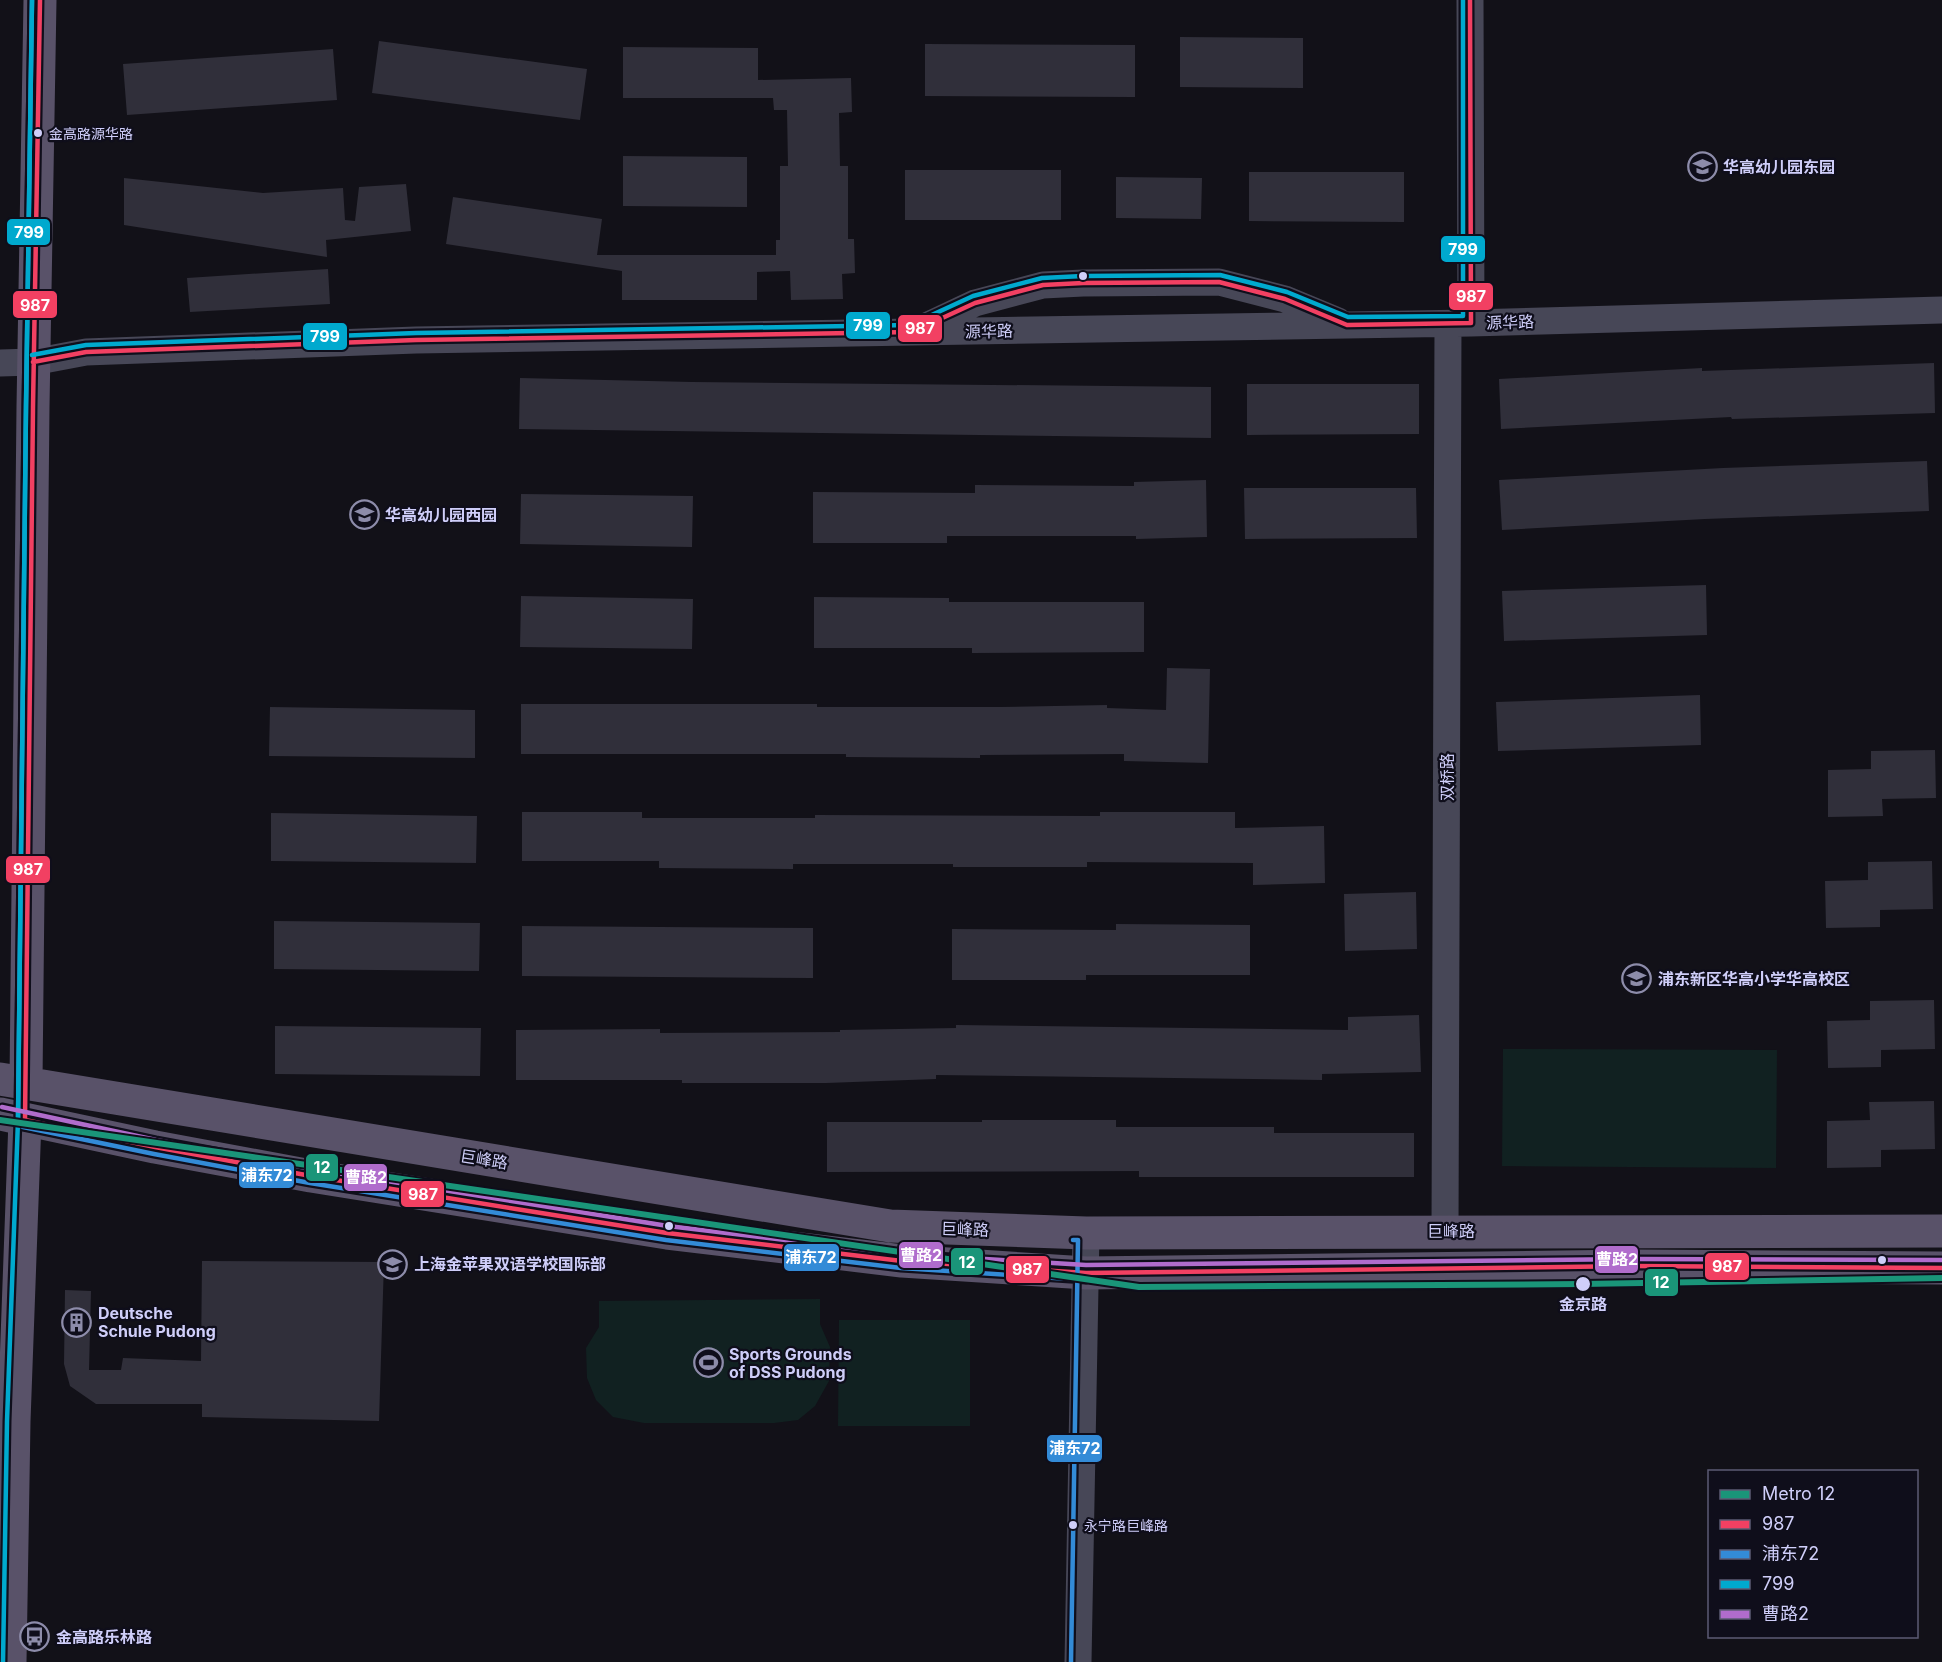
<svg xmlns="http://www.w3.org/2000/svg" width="1942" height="1662" viewBox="0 0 1942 1662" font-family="Inter,'Noto Sans SC',sans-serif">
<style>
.green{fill:#112121}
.building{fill:#302f3a}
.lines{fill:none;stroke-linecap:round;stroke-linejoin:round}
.minor{stroke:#474757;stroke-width:27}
.major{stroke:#595269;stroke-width:33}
.bus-1-casing{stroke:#0f0e1b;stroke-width:9}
.bus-2-casing{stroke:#0f0e1b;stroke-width:9}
.bus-3-casing{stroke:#0f0e1b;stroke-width:9}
.bus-4-casing{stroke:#0f0e1b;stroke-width:9}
.bus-1{stroke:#f24062;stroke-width:4.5}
.bus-2{stroke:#338bd7;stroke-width:4.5}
.bus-3{stroke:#00a9ce;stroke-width:4.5}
.bus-4{stroke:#b06ccc;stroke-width:4.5}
.metro-1-casing{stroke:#0f0e1b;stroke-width:10}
.metro-1{stroke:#1a9579;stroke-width:6}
.bus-dot{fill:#cfcef9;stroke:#0f0e1b;stroke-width:2}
.labels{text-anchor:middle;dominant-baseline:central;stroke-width:4.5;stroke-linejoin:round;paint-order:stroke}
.bus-label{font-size:14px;fill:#cfcef9;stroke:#0f0e1b;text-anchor:start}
.poi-label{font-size:16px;font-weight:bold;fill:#cfcef9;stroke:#0f0e1b;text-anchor:start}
.street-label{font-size:16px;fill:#cfcef9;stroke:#0f0e1b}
.stop-label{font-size:16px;font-weight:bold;fill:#cfcef9;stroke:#0f0e1b}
.line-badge{stroke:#0f0e1b;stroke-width:2}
.badge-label{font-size:16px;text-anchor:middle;font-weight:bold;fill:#fff}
</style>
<rect width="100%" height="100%" fill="#121118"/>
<!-- green -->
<path class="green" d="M1503,1049L1777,1050L1776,1168L1502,1166Z
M820,1299V1324L830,1347L829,1381L815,1406L798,1420L774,1423H644L613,1417L596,1400L587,1378L586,1348L599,1327V1301Z
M839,1320H970V1426H838Z"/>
<!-- building -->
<path class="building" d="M1180,37L1303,38V88L1180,87Z
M379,41L587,69L580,120L372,93Z
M925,44L1135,45V97L925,96Z
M623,47L758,48V80L851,78L852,112L839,113L840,166H848V239H854L855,273L842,274L843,299L791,300L790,271L757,272V300H622V271L446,244L453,197L602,219L597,255H776V240H780V166H788L787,110H774L773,98H623Z
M333,49L337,100L127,115L123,64Z
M623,156L747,157V207L623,206Z
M905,170H1061V220H905Z
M1249,172H1404V222L1249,221Z
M1116,177L1202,178L1201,219L1116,218Z
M124,178L263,193L343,188L345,220L355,221L359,187L406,184L411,231L326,240L327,257L124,225Z
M328,269L330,304L190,312L187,278Z
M1934,363L1935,413L1732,419L1731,417L1501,429L1499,379L1702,368V371Z
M520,378L692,382L1211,387V438L519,429Z
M1247,384H1419V434L1247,435Z
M1927,461L1929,511L1705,519L1502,530L1499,480L1723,468Z
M1206,480L1207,537L1136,539V536H947V543H813V492L975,493V485L1134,486V482Z
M1244,488H1416L1417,538L1245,539Z
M521,494L693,496L692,547L520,544Z
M1706,585L1707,635L1504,641L1502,591Z
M521,596L693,599L692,649L520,647Z
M814,597L949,598V602H1144V652L972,653V648H814Z
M1167,668L1210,669L1208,763L1124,761V754L980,755V758L846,757V754H521V704H817V707H1000L1107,705V708L1166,710Z
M1700,695L1701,745L1498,751L1496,702Z
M270,707L475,710V758L269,756Z
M1935,750L1936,798L1882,799L1883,816L1828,817V770L1871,769V751Z
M522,812H642V818H815V815L1100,816V812H1235V828L1324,826L1325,883L1253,885V863L1087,862V867H953V864H793V869L659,868V861H522Z
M271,813L477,816L476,863L271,861Z
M1932,861L1933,909L1880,910V927L1826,928L1825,881L1868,880V862Z
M1416,892L1417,949L1345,951L1344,894Z
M274,921L480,923L479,971L274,969Z
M1116,924L1250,925V975H1086V980H952V929L1116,930Z
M522,926L813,928V978L522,976Z
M1934,1000L1935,1049L1881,1050V1067L1828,1068L1827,1021L1870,1020V1001Z
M1419,1015L1421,1072L1322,1074V1080L936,1075V1079L826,1083H682V1080H516V1030L660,1029V1033L840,1032V1030L956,1028V1025L1348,1030V1017Z
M275,1026L481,1028L480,1076L275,1074Z
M1934,1101L1935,1149L1881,1150V1167L1827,1168V1121L1870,1120L1869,1102Z
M982,1120H1116V1127H1274V1133H1414V1177H1139V1171L827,1172V1122H982Z
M202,1261L384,1262L379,1421L202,1417V1404H96L70,1386L64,1364L65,1290L91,1291L89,1370H121L123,1358L201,1361Z"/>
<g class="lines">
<!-- minor -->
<path class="minor" d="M1470,0L1471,323
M920,329L975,303L1043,285L1083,283L1219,282L1285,299L1338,321
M0,363L33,362L86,352L416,340L1471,323L1942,310
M1445,1231L1448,324
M1078,1662L1086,1233"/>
<!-- major -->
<path class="major" d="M0,1079L890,1226L1086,1233L1942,1231
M26,1083L33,407L40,0
M0,1114L155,1147L311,1176L667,1233L902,1261L1086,1273L1635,1266L1942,1268
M10,1662L14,1421L25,1120"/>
<defs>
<path id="bus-1" d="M40,0L33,407L25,1120L155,1147L311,1176L516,1209L667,1233L902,1261L1086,1273L1635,1266L1942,1268
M33,362L86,352L416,340L912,332L975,303L1043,285L1083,283L1219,282L1285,299L1347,325L1471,323L1470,0"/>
<path id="bus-2" d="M32,0L26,407L18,1120L19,1125L23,1127L154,1154L310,1183L666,1240L901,1268L1086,1280
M1071,1662L1078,1240H1073"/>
<path id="bus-3" d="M32,355L86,345L416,333L910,325L973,296L1042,278L1083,276L1220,275L1287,292L1348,317L1463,316V0
M3,1662L7,1421L18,1120L26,407L32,0"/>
<path id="bus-4" d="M2,1107L156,1140L312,1169L668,1226L903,1254L1086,1265L1635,1259L1942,1260"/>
</defs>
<!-- bus-1 casing -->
<use href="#bus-1" class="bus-1-casing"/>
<!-- bus-2 casing -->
<use href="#bus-2" class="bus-2-casing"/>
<!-- bus-3 casing -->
<use href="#bus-3" class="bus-3-casing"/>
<!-- bus-4 casing -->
<use href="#bus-4" class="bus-4-casing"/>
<!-- bus-1 -->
<use href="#bus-1" class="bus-1"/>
<!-- bus-2 -->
<use href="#bus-2" class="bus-2"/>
<!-- bus-3 -->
<use href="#bus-3" class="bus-3"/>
<!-- bus-4 -->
<use href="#bus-4" class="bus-4"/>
<defs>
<path id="metro-1" d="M0,1120L1139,1287L1582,1284L1942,1278"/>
</defs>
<!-- metro-1 casing -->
<use href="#metro-1" class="metro-1-casing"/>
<!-- metro-1 -->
<use href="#metro-1" class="metro-1"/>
</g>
<!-- icons -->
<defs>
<symbol id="school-ring" viewBox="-11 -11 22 22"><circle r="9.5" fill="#0f0e1b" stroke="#8d8caa" stroke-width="1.5"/><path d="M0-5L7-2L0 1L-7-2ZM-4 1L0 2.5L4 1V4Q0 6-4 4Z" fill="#8d8caa"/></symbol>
<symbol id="building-ring" viewBox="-11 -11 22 22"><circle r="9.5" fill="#0f0e1b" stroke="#8d8caa" stroke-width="1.5"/><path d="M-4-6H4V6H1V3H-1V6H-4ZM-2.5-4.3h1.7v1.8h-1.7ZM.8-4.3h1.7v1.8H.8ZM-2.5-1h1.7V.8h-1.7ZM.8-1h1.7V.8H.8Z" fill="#8d8caa"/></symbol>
<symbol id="stadium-ring" viewBox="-11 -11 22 22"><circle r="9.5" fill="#0f0e1b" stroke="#8d8caa" stroke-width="1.5"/><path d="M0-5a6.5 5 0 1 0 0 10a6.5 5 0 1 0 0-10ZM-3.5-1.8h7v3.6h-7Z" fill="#8d8caa"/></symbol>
<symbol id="bus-ring" viewBox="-11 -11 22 22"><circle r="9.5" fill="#0f0e1b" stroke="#8d8caa" stroke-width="1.5"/><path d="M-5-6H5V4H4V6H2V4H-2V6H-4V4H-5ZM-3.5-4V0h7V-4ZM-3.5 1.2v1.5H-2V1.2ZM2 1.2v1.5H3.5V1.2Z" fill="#8d8caa"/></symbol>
</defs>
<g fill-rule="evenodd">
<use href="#school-ring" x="1686" y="150" width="33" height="33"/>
<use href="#school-ring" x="348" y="498" width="33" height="33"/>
<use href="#school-ring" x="1620" y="962" width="33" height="33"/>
<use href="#school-ring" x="376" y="1248" width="33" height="33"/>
<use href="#building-ring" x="60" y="1306" width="33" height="33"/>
<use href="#stadium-ring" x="692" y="1346" width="33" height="33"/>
<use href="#bus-ring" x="18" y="1620" width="33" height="33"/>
</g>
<!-- markers -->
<g class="bus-dot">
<circle cx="38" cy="133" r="5"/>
<circle cx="1083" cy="276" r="5"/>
<circle cx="669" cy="1226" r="5"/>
<circle cx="1882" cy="1260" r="5"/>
<circle cx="1583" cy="1284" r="8"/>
<circle cx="1073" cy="1525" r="5"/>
</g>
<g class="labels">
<!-- bus labels -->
<g class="bus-label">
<text x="49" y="133">金高路源华路</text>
<text x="1084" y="1525">永宁路巨峰路</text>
</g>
<!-- poi labels -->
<g class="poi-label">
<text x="1723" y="167">华高幼儿园东园</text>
<text x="385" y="515">华高幼儿园西园</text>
<text x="1658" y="979">浦东新区华高小学华高校区</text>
<text x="414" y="1264">上海金苹果双语学校国际部</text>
<text x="98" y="1313">Deutsche<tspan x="98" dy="18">Schule Pudong</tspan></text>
<text x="729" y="1354">Sports Grounds<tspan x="729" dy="18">of DSS Pudong</tspan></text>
<text x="56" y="1637">金高路乐林路</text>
</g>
<!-- street labels -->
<g class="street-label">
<text transform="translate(1510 322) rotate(-2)">源华路</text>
<text transform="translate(989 331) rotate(-1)">源华路</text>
<text transform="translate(1447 777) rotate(-90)">双桥路</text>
<text transform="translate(484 1159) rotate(9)">巨峰路</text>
<text transform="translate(965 1229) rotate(2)">巨峰路</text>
<text x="1451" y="1231">巨峰路</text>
</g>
<!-- stop labels -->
<g class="stop-label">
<text x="1583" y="1304">金京路</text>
</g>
</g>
<g class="line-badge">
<rect x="6" y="218" width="45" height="28" rx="6" fill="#00a9ce"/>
<rect x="1440" y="235" width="46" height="28" rx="6" fill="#00a9ce"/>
<rect x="1448" y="282" width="46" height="29" rx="6" fill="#f24062"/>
<rect x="12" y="290" width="46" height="29" rx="6" fill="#f24062"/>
<rect x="845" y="311" width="46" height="29" rx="6" fill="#00a9ce"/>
<rect x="897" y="314" width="46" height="29" rx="6" fill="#f24062"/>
<rect x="302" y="322" width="46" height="29" rx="6" fill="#00a9ce"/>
<rect x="5" y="855" width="46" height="29" rx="6" fill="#f24062"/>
<rect x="305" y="1153" width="34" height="29" rx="6" fill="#1a9579"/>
<rect x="238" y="1161" width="57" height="28" rx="6" fill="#338bd7"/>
<rect x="343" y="1163" width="45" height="29" rx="6" fill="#b06ccc"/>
<rect x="400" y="1180" width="45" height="28" rx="6" fill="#f24062"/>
<rect x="898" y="1241" width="46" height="28" rx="6" fill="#b06ccc"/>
<rect x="783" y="1243" width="57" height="29" rx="6" fill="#338bd7"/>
<rect x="1594" y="1245" width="45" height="29" rx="6" fill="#b06ccc"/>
<rect x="950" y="1247" width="34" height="29" rx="6" fill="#1a9579"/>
<rect x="1704" y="1252" width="46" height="29" rx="6" fill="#f24062"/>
<rect x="1005" y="1255" width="45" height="29" rx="6" fill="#f24062"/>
<rect x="1644" y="1268" width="35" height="29" rx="6" fill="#1a9579"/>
<rect x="1046" y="1434" width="57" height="29" rx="6" fill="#338bd7"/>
</g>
<g class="badge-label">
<text x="29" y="238">799</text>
<text x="1463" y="255">799</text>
<text x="1471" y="302">987</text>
<text x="35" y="311">987</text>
<text x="868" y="331">799</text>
<text x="920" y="334">987</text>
<text x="325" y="342">799</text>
<text x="28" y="875">987</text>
<text x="322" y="1173">12</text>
<text x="267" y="1181">浦东72</text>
<text x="366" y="1183">曹路2</text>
<text x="423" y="1200">987</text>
<text x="921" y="1261">曹路2</text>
<text x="811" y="1263">浦东72</text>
<text x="1617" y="1265">曹路2</text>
<text x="967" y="1268">12</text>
<text x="1727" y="1272">987</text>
<text x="1027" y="1275">987</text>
<text x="1661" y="1288">12</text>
<text x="1075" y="1454">浦东72</text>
</g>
<!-- legend -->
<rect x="1708" y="1470" width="210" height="168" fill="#0f0e1b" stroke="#5c5b74" stroke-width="1.5"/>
<rect x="1720" y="1490" width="30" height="9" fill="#1a9579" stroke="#5c5b74" stroke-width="1.5"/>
<text x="1762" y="1500" font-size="18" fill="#cfcef9">Metro 12</text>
<rect x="1720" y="1520" width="30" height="9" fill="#f24062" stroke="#5c5b74" stroke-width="1.5"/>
<text x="1762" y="1530" font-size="18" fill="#cfcef9">987</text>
<rect x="1720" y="1550" width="30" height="9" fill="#338bd7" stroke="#5c5b74" stroke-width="1.5"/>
<text x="1762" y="1560" font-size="18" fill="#cfcef9">浦东72</text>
<rect x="1720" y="1580" width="30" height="9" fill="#00a9ce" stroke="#5c5b74" stroke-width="1.5"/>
<text x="1762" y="1590" font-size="18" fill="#cfcef9">799</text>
<rect x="1720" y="1610" width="30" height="9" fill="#b06ccc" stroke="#5c5b74" stroke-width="1.5"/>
<text x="1762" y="1620" font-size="18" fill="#cfcef9">曹路2</text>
</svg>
